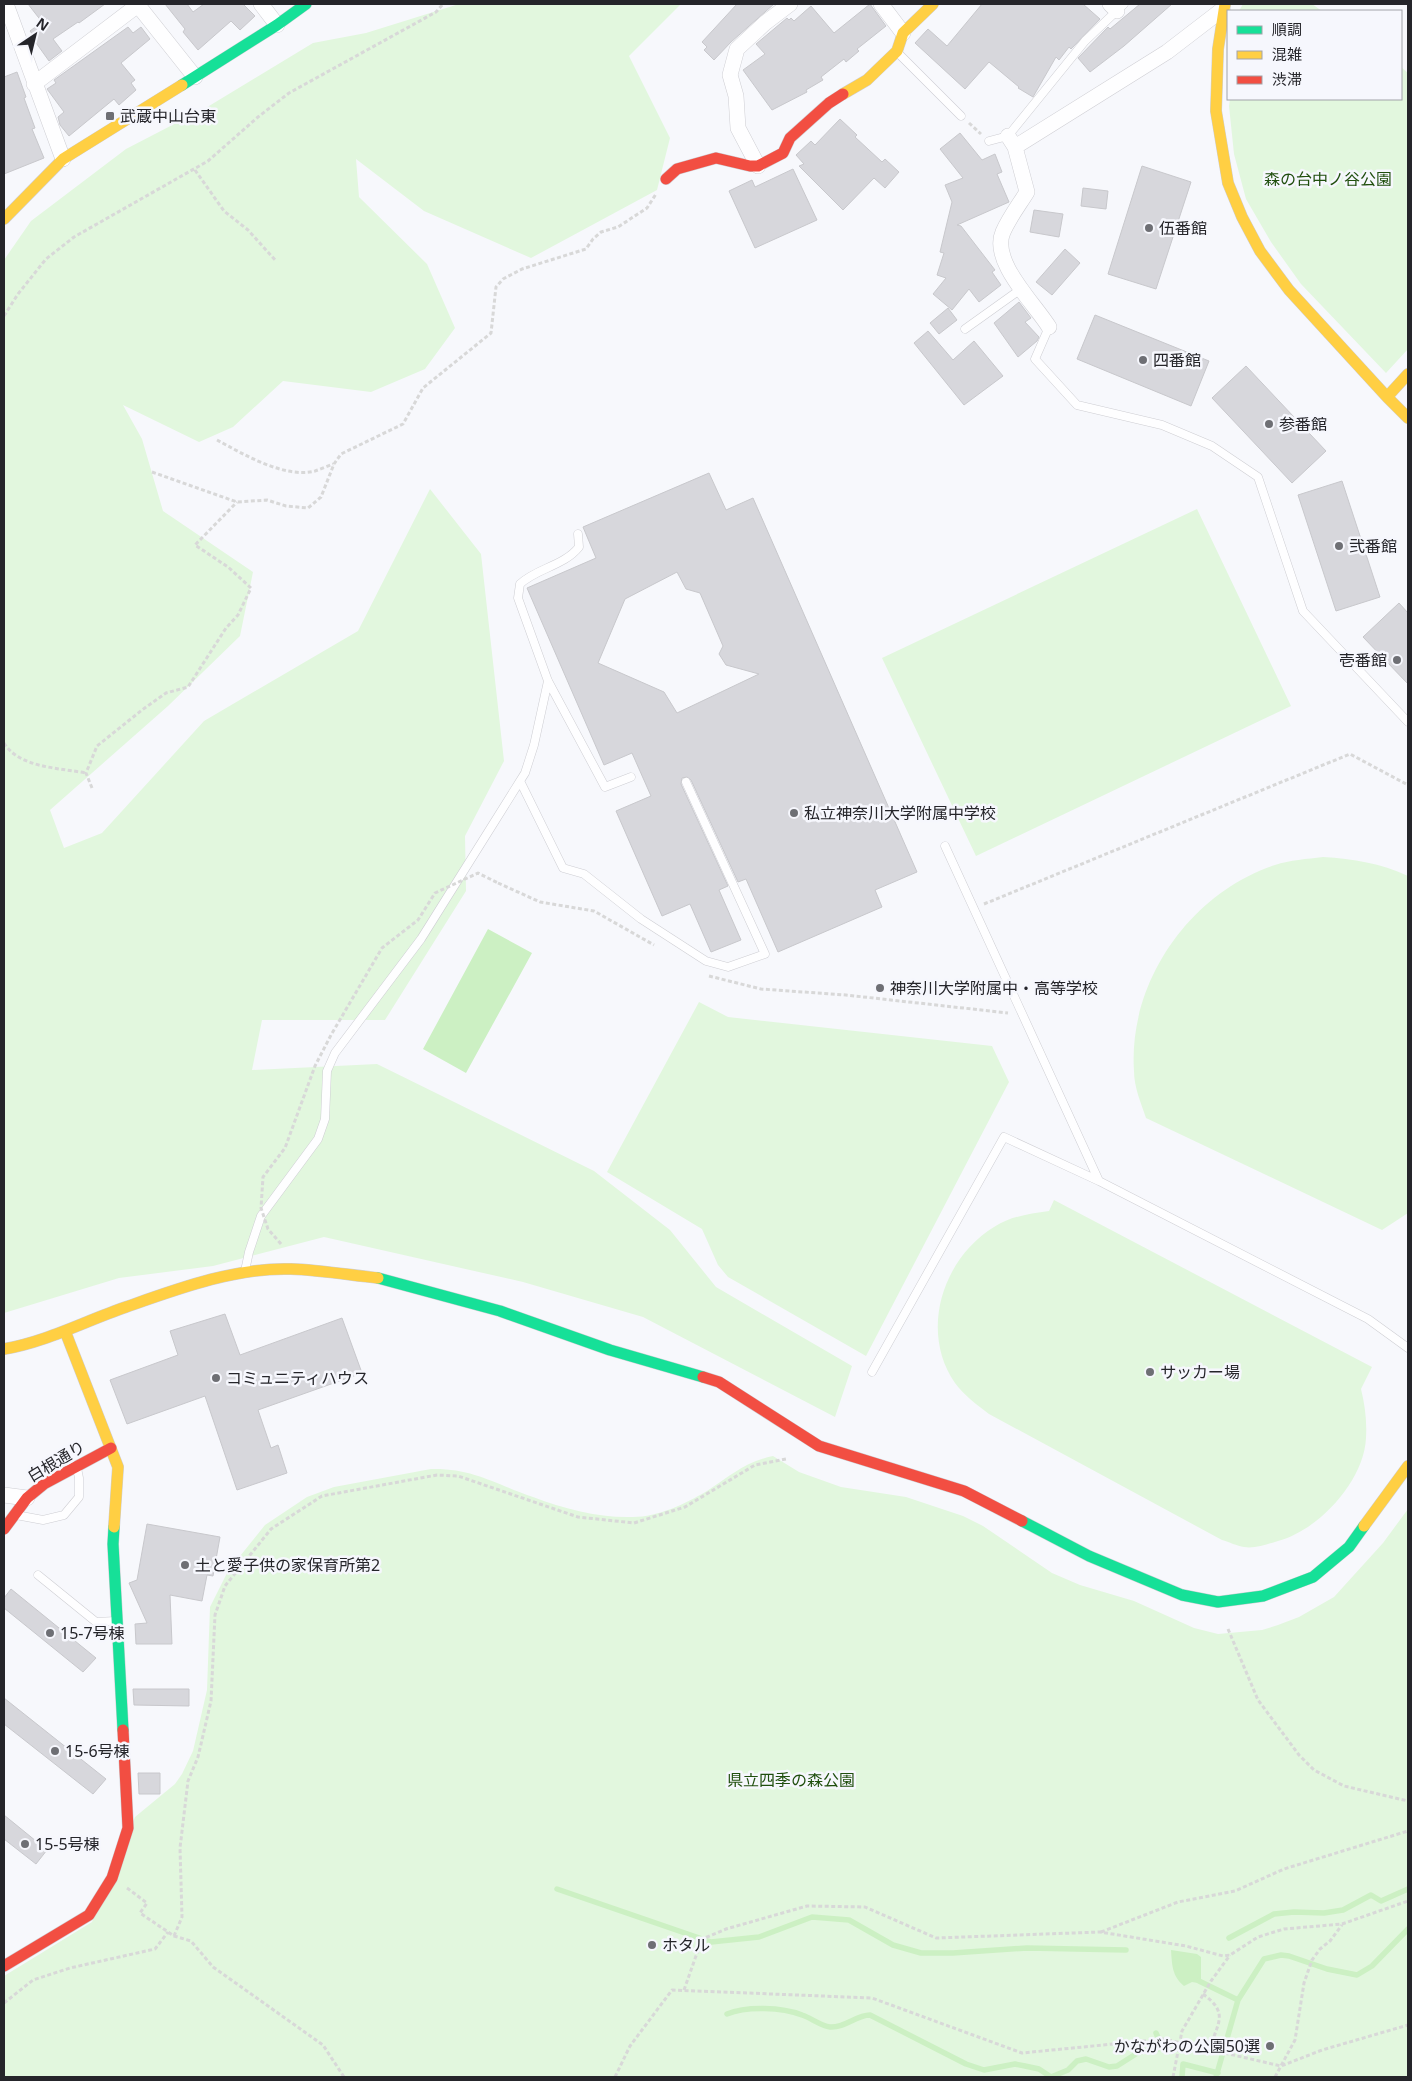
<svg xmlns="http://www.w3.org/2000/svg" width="1412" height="2081" viewBox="0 0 1412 2081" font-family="'Noto Sans','Noto Sans JP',sans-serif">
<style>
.green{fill:#e2f7de}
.water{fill:#ccf0c3}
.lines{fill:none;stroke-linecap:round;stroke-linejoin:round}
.stream{stroke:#ccf0c3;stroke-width:5.5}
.building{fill:#d7d7dc;stroke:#c8c8cc;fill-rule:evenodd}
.lane-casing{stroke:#ceced3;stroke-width:9}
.street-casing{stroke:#ceced3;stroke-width:16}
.fast-casing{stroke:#ceced3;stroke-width:12}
.slow-casing{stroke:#ceced3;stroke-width:12}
.jam-casing{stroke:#ceced3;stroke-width:12}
.path{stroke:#d8d8d8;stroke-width:3;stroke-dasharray:4 2.5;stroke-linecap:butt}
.lane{stroke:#fefeff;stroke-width:8}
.street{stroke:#fefeff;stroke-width:15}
.fast{stroke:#16e098;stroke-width:11}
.slow{stroke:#ffcf43;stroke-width:11}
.jam{stroke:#f24e42;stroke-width:11}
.path-bridge{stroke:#d8d8d8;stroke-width:3;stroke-dasharray:4 2.5;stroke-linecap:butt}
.poi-dot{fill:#6e6f74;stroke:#f6f7fd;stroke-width:2}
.labels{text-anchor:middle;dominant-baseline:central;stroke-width:5;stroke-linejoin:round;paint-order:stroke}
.poi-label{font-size:16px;fill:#25252a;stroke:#f6f7fd;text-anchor:start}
.park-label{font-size:16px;fill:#204f0e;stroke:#f6f7fd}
.street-label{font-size:16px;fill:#25252a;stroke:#f6f7fd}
</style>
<rect width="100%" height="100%" fill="#f7f8fc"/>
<!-- green -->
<path class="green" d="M459,4H681L629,56L670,138L657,190L531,258L424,211L356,159L359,197L427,264L455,328L425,369L371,392L283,381L233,427L199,442L123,405L142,439L163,511L253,572L240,636L168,706L50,810L64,848L102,833L204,721L358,631L430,489L481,554L504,761L465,836L466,891L385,1020H262L252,1070L377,1064L594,1171L670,1230L716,1287L852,1366L835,1417L643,1317L523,1282L324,1237L213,1266L119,1278L4,1313V260L31,221L126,149L209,106L313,43L366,33Z
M1243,4H1312L1322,11H1239Z
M1401,67L1408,73V349L1386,373L1301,284L1271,242L1246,199L1234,154L1229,106L1230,99H1401Z
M1197,509L1291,706L976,856L882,658Z
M1323,857C1354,859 1380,863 1408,876V1213L1382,1230L1146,1118C1141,1103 1134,1087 1134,1071C1128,982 1190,893 1275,865C1290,860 1307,859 1323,857Z
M699,1002L728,1017L992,1046L1009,1082L866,1356L728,1277L718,1265L702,1229L607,1172Z
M1054,1200L1372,1367L1361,1389C1365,1405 1367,1421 1366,1438C1364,1481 1319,1530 1278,1541C1268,1544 1254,1549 1244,1547C1237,1546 1229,1542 1222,1540L989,1414C977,1405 964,1395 955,1383C919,1331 943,1258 994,1227C1011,1216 1029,1214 1049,1211Z
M773,1456L799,1472L841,1487L906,1497L963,1516L983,1526L1052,1573L1080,1585L1134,1601L1194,1628L1218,1634L1262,1630L1278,1625L1299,1617L1334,1597L1383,1543L1408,1509V2077H4V1976L92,1922L135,1817L175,1784L182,1774L193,1751L207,1690L210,1607L228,1571L265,1525L307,1497L334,1487L431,1469C473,1468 495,1484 533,1497C565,1509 598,1518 633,1517C658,1517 685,1504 707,1491C730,1476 745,1462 773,1456Z"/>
<!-- water -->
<path class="water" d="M488,929L532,953L466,1073L423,1049Z
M1171,1950L1197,1954L1201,1957V1979L1198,1983L1192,1982L1184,1986C1172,1976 1172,1965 1171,1950Z"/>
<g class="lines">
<!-- stream -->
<path class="stream" d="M557,1889L711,1942L759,1937L812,1917L849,1920L893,1945L921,1953H953L1027,1948L1126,1950
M1229,1938L1274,1914L1294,1912L1324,1913L1343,1910L1371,1895L1381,1901L1408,1889
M1199,1981L1238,2000L1264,1959L1281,1955L1289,1956L1327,1969L1357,1975L1372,1966L1408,1929
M727,2014C746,2006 782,2007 802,2015C811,2018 821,2026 830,2027C845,2028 856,2015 870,2015L966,2064L984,2070L1015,2064L1025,2066L1039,2069L1051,2077L1068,2070L1077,2061L1086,2059L1109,2067L1117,2066L1139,2052L1163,2048L1156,2033
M1182,2077L1183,2064L1218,2073
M1216,2077L1238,2000"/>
</g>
<!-- building -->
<path class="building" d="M28,4H105L79,23L78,22L53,39L62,51L49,61L34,40L36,39L30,31L42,22Z
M165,4H187L193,12L204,4H243L255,16L240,30L231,21L198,50L183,32L185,29Z
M737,4H774L731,42L714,60L704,50L707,47L702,42Z
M870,4L886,26L857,49L859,51L846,62L844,59L821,77L823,80L806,90L807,92L772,110L743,70L765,54L756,44L787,18L789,20L791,18L794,21L811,6L834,33Z
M982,4H1083L1100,19L1071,49L1069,47L1059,60L1056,57L1033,97L1018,88L1019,87L989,62L965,89L915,43L928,29L947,46Z
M1140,4H1172L1124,46L1090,72L1078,58L1108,27L1110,29Z
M128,27L133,33L141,27L150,39L121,63L135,80L131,83L136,90L119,105L114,99L69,136L60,125L58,117L64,112L47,89L56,83L54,80Z
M17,72L26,97L24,98L35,128L32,129L44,158L4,174V77Z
M840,119L857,135L855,137L882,162L885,159L899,172L885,188L874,178L843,210L799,166L804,164L796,155L811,141L815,145Z
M960,133L982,160L995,154L1002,172L997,174L1009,202L957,225L961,226L995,270L992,272L1001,285L979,302L969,289L952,310L933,294L946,278L937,275L944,253L940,252L952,202L945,185L963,178L940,149Z
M1142,166L1191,182L1156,289L1108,274Z
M793,169L817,220L755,248L729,191L752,180L755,187Z
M1083,188L1108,191L1106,209L1081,206Z
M1034,210L1063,214L1059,237L1030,232Z
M1065,249L1080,263L1052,295L1036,282Z
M1019,302L1031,318L1025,322L1039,337L1037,341L1018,357L994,323Z
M948,308L957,320L939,334L930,323Z
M1095,315L1209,361L1191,406L1077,359Z
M928,331L953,360L974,341L1003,376L964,405L914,343Z
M1246,366L1326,451L1292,483L1212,398Z
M709,473L726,510L753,498L917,872L875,890L882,907L778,952L746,879L738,882L691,780L687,777L682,778L681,784L728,886L719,890L741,940L711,952L690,904L662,916L616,811L651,796L632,753L604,765L527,588L596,558L583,527ZM677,572L686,589L700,593L723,646L719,654L726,665L759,674L677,713L664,692L598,663L625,599Z
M1342,481L1380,597L1336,611L1298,495Z
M1399,603L1408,613V684L1363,637Z
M225,1314L240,1355L342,1318L362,1373L258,1410L271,1448L278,1445L287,1473L237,1490L205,1396L127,1424L110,1380L178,1355L170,1331Z
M147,1524L220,1537L213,1576L207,1575L202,1601L170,1595L172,1644H136L135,1624L147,1623L129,1583L137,1580Z
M11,1589L96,1658L83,1672L4,1608V1598Z
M133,1689H189V1706L134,1705Z
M4,1698L106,1779L93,1794L4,1724Z
M138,1773H160V1794H139Z
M4,1815L47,1850L36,1864L4,1839Z"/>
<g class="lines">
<defs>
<path id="lane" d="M898,53L961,116
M989,141L1008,136L1085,41L1124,4
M1049,327L1035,359L1077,405L1162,425L1212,446L1258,477L1303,611L1408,722
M965,329L1021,289
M578,534L579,547C564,566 537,568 520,584L518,598L548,681L605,787L631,777
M520,781L563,868L584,874L641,919L706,961L728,967L765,954L686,782
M945,846L1099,1181
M245,1271L249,1252L261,1216L318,1139L325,1119L327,1071L335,1053L421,939L525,773L534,745L548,681
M872,1372L1004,1137L1099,1181L1368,1319L1408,1348
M16,1515L43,1520L64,1515L79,1497V1478L77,1468
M38,1575L96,1622L115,1621"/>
<path id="street" d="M6,4L63,159
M137,4L195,77
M261,4L277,25
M881,4L903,33
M1110,4L1117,11
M34,84L138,5
M1008,136L1015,147L1027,192C1019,205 1009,218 1003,232C990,261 1035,304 1049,327
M1015,147L1167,52L1223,9
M758,166L738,128L736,96L730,75L737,49L765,23L790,4
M4,1495L27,1498"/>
<path id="fast" d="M182,85L277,25L306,4
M378,1278L500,1311L610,1350L703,1377
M1022,1521L1089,1556L1182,1595L1218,1602L1263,1596L1313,1577L1349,1547L1364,1526
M114,1527L113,1544L123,1730"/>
<path id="slow" d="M1225,4L1218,49L1216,111L1228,183L1242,217L1260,251L1289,290L1387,397
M843,94L867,80L897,51L903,33L933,4
M4,219L63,159L182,85
M1408,374L1387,397L1408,418
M65,1331L118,1467L114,1527
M4,1349C46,1342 85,1321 126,1307C177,1289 236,1267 291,1269C320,1270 349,1275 378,1278
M1364,1526L1408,1466"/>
<path id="jam" d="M666,179L677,169L716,158L750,166H758L783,153L790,138L829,103L843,94
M703,1377L719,1382L819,1446L964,1491L1022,1521
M4,1529L27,1498L44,1484L111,1448
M4,1966L89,1915L112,1878L128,1828L123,1730"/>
</defs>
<!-- lane casing -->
<use href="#lane" class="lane-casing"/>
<!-- street casing -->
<use href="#street" class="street-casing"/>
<!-- fast casing -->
<use href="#fast" class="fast-casing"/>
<!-- slow casing -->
<use href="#slow" class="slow-casing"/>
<!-- jam casing -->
<use href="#jam" class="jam-casing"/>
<!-- path -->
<path class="path" d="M969,123L981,134
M195,170L224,211L248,230L276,261
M4,316L18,294L46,259L74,237L208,161L258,117L289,93L436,12L443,4
M217,440C243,454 285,479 315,471C321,469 328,466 333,464
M152,472L237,502L267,500L286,506L308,508L321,497L334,464L341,454L403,424L423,388L491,333L496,287L503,279L522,269L586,249L593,239L601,232L618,227L647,208L656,194
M4,743C19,768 60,768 86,773
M92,788L86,773L97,746L142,710L166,693L188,687L226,628L238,615L251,588L228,567L195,545L237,502
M498,883L540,902L594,911L654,945
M984,904L1350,754L1408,785
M709,976L761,989L846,995L1008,1013
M1228,1629L1258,1700L1299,1755L1314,1770L1344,1786L1408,1801
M127,1888L147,1903L140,1913L174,1936L191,1941L213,1967L323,2045L344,2077
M1101,1932L1178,1902L1235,1891L1284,1869L1408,1831
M174,1936L182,1917L180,1848L188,1781L198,1757L211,1701L215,1615L225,1586L271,1529L322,1496L437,1475L458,1476L578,1517L634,1523L685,1507L755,1465L786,1459
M684,1990L702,1939L726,1929L807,1906L865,1907L936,1938L1100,1932L1186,1946L1223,1956L1230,1955L1258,1937L1284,1929L1342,1924L1408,1901
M1203,1994C1229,2013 1218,2022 1210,2048
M4,2003L33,1980L70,1968L155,1949L168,1932
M615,2077L630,2046L672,1990L872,1998L1022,2053L1164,2039L1281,2066L1322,2050L1408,2025
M1173,2077L1182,2031L1211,1981L1230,1955
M1275,2077L1295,2040L1304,1983L1312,1960L1320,1949L1330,1941L1342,1925"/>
<!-- lane -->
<use href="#lane" class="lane"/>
<!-- street -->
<use href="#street" class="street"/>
<!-- fast -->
<use href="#fast" class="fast"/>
<!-- slow -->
<use href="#slow" class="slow"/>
<!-- jam -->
<use href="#jam" class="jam"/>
<!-- path-bridge -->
<path class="path-bridge" d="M281,1244L268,1229L261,1208L263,1177L285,1148L315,1066L331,1035L382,948L418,920L435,893L478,873L498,883"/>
</g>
<!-- markers -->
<g class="poi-dot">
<rect x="105" y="111" width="10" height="10" rx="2.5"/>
<circle cx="1149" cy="228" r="5"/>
<circle cx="1143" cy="360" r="5"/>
<circle cx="1269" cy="424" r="5"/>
<circle cx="1339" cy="546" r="5"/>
<circle cx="1397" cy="660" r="5"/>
<circle cx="794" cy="813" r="5"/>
<circle cx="880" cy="988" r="5"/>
<circle cx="1150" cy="1372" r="5"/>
<circle cx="216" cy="1378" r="5"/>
<circle cx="185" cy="1565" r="5"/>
<circle cx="50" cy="1633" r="5"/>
<circle cx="55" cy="1751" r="5"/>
<circle cx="25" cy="1844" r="5"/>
<circle cx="652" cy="1945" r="5"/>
<circle cx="1270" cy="2046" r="5"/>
</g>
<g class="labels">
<!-- poi labels -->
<g class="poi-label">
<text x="120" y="116">武蔵中山台東</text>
<text x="1159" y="228">伍番館</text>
<text x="1153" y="360">四番館</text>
<text x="1279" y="424">参番館</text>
<text x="1349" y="546">弐番館</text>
<text x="1387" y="660" text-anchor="end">壱番館</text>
<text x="804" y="813">私立神奈川大学附属中学校</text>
<text x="890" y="988">神奈川大学附属中・高等学校</text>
<text x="1160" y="1372">サッカー場</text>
<text x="226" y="1378">コミュニティハウス</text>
<text x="195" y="1565">土と愛子供の家保育所第2</text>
<text x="60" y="1633">15-7号棟</text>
<text x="65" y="1751">15-6号棟</text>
<text x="35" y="1844">15-5号棟</text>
<text x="662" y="1945">ホタル</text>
<text x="1260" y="2046" text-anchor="end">かながわの公園50選</text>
</g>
<!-- park labels -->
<g class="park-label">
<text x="1328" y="179">森の台中ノ谷公園</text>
<text x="791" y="1780">県立四季の森公園</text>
</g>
<!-- street labels -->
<g class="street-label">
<text transform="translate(56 1461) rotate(-31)">白根通り</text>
</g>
</g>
<!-- border -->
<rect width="1412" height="2081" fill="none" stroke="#25252a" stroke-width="10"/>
<!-- legend -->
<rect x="1227" y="10" width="175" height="90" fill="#f6f7fd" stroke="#a2a3a9"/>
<rect x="1237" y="26" width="25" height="8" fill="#16e098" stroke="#a2a3a9"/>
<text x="1272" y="35" font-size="15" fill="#25252a">順調</text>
<rect x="1237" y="51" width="25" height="8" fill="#ffcf43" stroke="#a2a3a9"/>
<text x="1272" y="60" font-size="15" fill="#25252a">混雑</text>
<rect x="1237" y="76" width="25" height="8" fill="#f24e42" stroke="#a2a3a9"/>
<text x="1272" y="85" font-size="15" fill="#25252a">渋滞</text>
<!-- north arrow -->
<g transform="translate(35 35) rotate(35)" stroke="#f6f7fd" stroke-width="4" paint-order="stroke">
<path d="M0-4L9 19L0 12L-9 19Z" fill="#25252a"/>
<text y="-8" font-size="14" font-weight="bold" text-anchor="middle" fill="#25252a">N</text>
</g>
</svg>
